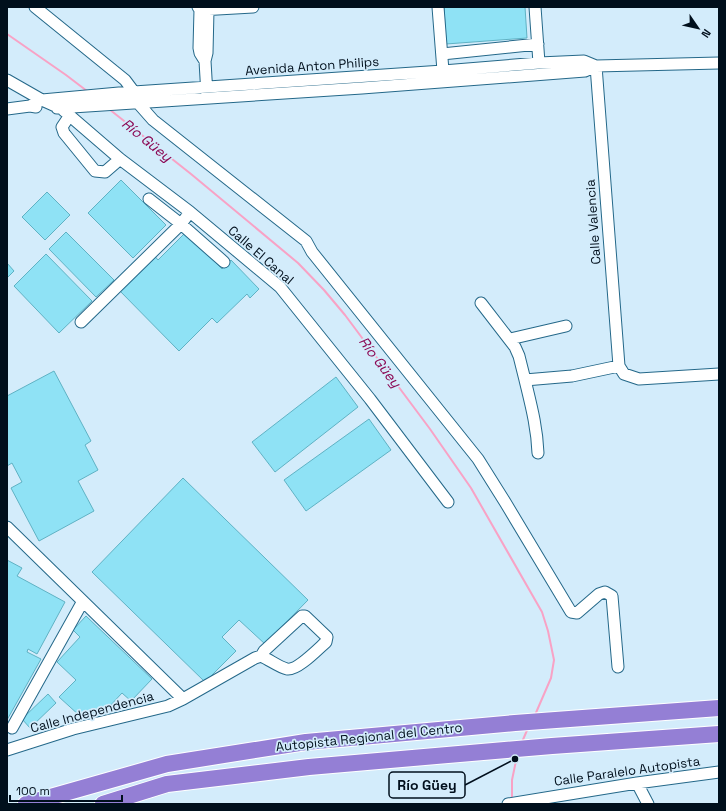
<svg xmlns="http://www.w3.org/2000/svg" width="726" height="811" viewBox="0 0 726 811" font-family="'Space Grotesk',sans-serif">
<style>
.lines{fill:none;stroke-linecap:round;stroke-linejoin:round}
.stream{stroke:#f8a2c5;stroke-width:2}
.building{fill:#8fe2f5;stroke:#5fb2c4}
.minor-casing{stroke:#246889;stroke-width:13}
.highway-casing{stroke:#fff;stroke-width:18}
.minor{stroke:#fff;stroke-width:11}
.highway{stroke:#947fd5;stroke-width:16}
.labels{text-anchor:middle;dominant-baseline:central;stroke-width:3.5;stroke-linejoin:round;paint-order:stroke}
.street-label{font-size:13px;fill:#000f1c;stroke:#d3ecfb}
.water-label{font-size:14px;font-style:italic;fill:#8b0753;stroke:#d3ecfb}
.leader{fill:none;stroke:#000f1c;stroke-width:1.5}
.callout-dot{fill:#000f1c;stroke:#d3ecfb;stroke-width:1.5}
.callout{fill:#d3ecfb;stroke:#000f1c;stroke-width:1.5}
.callout-label{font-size:14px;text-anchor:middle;font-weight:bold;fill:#000f1c}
</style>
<rect width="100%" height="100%" fill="#d3ecfb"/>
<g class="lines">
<!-- stream -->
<path class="stream" d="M7,34L66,75L87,91
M109,109L191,174L298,263L324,290L345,315L430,429L471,488L542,612L548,631L554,660L551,678L535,715
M522,742L528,728
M512,799V780L517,756"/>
</g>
<!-- building -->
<path class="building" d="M444,7H525L527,38L446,44Z
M121,180L166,225L133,258L88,213Z
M47,192L70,215L45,240L22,217Z
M66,232L114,280L96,297L49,249Z
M186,232L222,269L231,260L259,289L250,298L247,294L217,323L212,318L179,351L117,288L152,253L158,260Z
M46,254L92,301L59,333L14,286Z
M7,263L14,271L7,278Z
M54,371L91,441L85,445L98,470L78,481L94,511L39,541L11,488L22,482L12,463L7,466V396Z
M336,377L358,407L275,472L252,442Z
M369,419L391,450L306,511L284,480Z
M183,478L308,600L265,644L239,620L222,637L236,651L205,682L92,572Z
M7,560L22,568L17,576L65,602L37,654L28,649L27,652L41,659L7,720Z
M86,616L152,679L131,701L122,693L108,708L80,716L59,697L76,680L57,662L80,637L73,630Z
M48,694L56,703L30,728L22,719Z"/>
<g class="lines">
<defs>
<path id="minor" d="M35,7L125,80L134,92L138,103L153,120L306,241L312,252L478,459L505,502L571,612L577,613L599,594L605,592L612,596L618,667
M198,7L200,10L253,7
M438,7L443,71
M535,7L539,63
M200,10L199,48L200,53L205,61
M442,54L538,44
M596,66L619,366L624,374L639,379L719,374
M7,80L42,100L62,109L120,159L190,212L280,287L370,399L448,502
M207,95L205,61L207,53L208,10
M30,106L42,100L119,93L443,71L539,63L584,61L596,66L719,63
M57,108L362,88L585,71L596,66
M7,109L30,106L36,107
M70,115L62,127L64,133L95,171L105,172L120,159
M149,199L181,224L224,262
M481,303L515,347L519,356L525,380
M81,322L181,224L190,212
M510,339L566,326
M538,453C537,427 531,405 525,380L572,376L619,366
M7,527L183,699
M12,728L83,601
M7,750L73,729L168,706L183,699L255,658L261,656C270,660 279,667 287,669C297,671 318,649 326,642L327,637L305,616H302L264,651L261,656
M637,783L648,804
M508,804L637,783L719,772"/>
<path id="highway" d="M26,804L167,764L306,742L515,723L719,708
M103,804L167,784L309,767L552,746L719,734"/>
</defs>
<!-- minor casing -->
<use href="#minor" class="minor-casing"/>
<!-- highway casing -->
<use href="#highway" class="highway-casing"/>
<!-- minor -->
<use href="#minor" class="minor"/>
<!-- highway -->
<use href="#highway" class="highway"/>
</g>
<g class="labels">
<!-- street labels -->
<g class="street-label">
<text transform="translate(312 66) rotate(-4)">Avenida Anton Philips</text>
<text transform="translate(593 222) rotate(-94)">Calle Valencia</text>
<text transform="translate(261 255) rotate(41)">Calle El Canal</text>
<text transform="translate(92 712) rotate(-15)">Calle Independencia</text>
<text transform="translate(369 737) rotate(-6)">Autopista Regional del Centro</text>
<text transform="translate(627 771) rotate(-8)">Calle Paralelo Autopista</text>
</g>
<!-- water labels -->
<g class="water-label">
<text transform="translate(147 140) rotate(39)">Río Güey</text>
<text transform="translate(380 362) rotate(53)">Río Güey</text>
</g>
</g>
<!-- callouts -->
<path class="leader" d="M515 759L465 785"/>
<circle class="callout-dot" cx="515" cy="759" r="4"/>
<rect class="callout" x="389" y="772" width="76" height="26" rx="4"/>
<g class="callout-label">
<text x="427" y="790">Río Güey</text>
</g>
<!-- border -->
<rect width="726" height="811" fill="none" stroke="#000f1c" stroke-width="16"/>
<!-- north arrow -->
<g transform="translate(698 28) rotate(124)" stroke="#d3ecfb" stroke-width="3" paint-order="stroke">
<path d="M0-3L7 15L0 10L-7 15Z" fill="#000f1c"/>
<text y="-6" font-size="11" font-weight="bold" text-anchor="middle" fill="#000f1c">N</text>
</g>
<!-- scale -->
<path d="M10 795v6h112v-6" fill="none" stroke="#000f1c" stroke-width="2"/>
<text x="16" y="795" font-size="12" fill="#000f1c" stroke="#d3ecfb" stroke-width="3" paint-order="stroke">100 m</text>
</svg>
